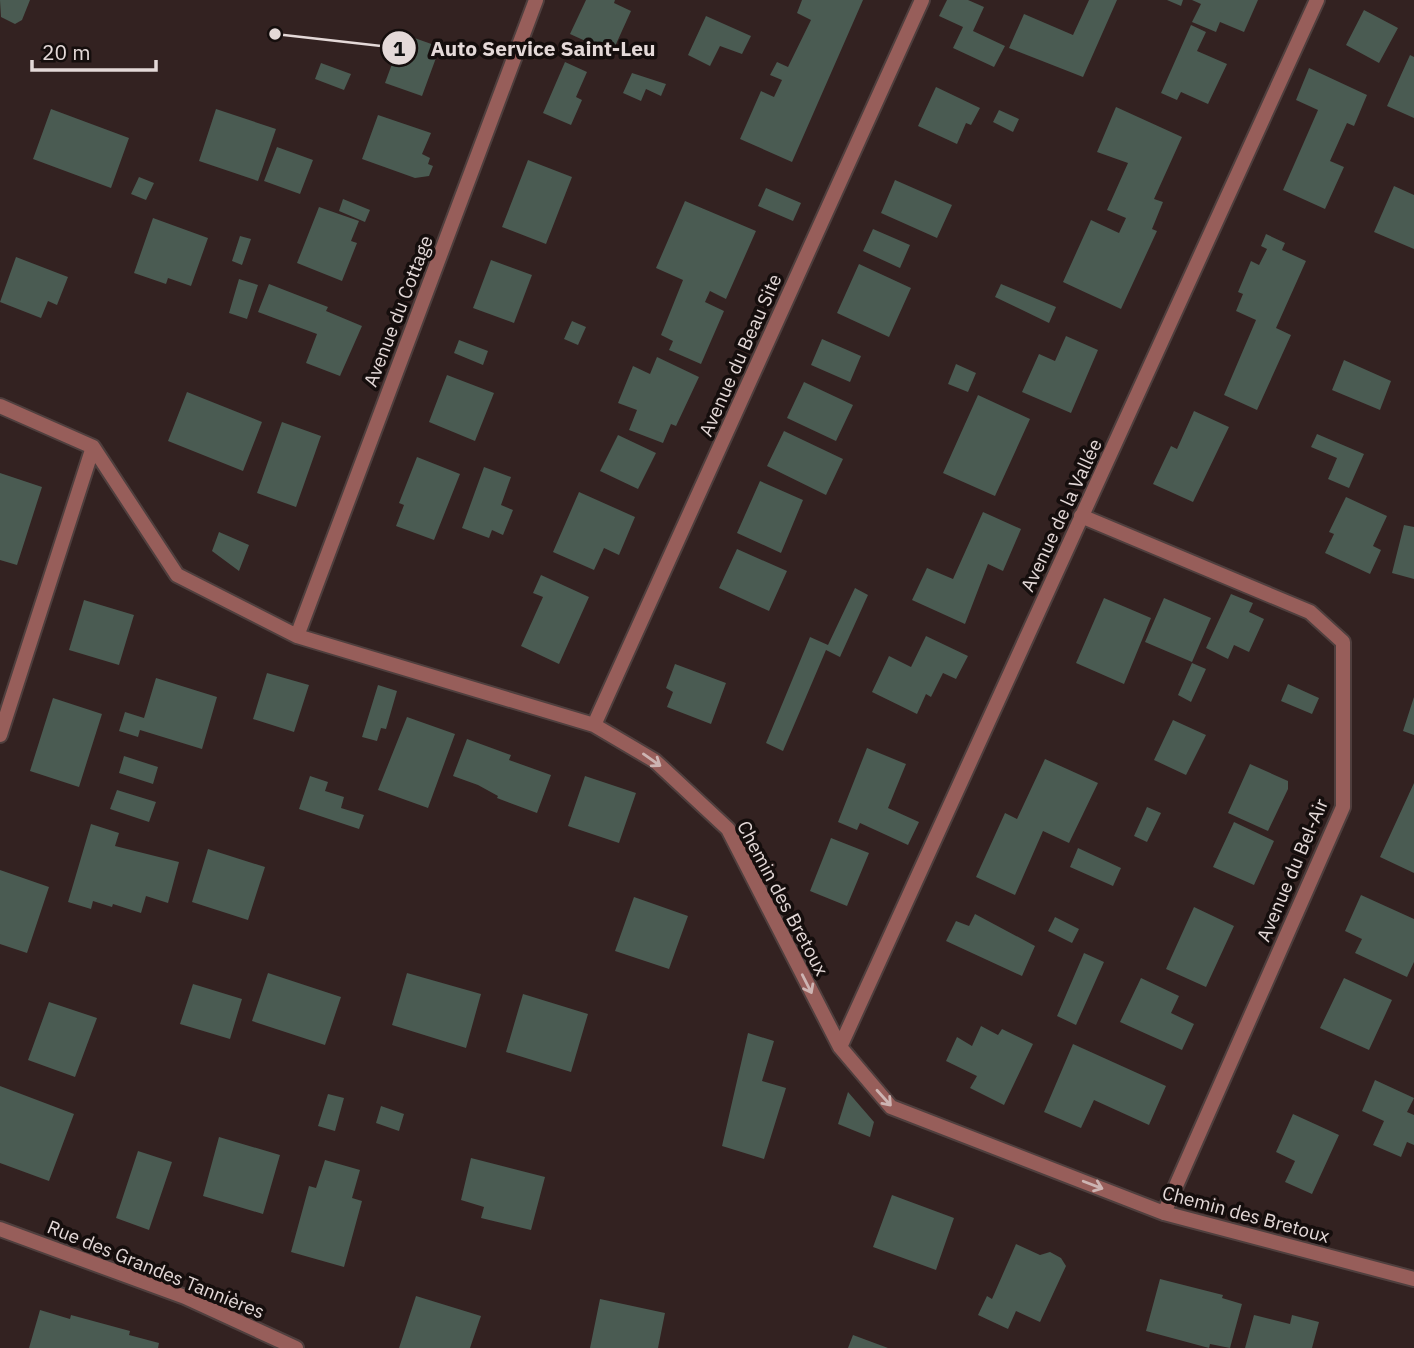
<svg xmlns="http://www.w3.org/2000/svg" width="1414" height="1348" viewBox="0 0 1414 1348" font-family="'IBM Plex Sans',sans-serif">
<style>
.building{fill:#4a5b52}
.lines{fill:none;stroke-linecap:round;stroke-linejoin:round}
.minor-casing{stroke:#4f3f3e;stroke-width:18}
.minor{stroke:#975e5a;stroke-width:14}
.oneway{stroke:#cdb4b2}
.labels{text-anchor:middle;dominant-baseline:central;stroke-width:7;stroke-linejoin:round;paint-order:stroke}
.street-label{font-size:19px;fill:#e4d9d8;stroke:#150e0d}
.leader{fill:none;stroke:#e4d9d8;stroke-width:2.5}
.callout-dot{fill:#e4d9d8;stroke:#150e0d;stroke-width:2.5}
.mark-label{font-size:21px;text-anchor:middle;font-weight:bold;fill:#111}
.callout-label{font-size:21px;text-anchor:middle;font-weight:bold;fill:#e4d9d8;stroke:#150e0d;stroke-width:7;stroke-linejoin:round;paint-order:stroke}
</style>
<rect width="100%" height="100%" fill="#332221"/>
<!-- building -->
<path class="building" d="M0,0H30L22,20L15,24L1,17Z
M586,0H615L614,3L631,11L612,53L570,34Z
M802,0H863L792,162L740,139L761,91L774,97L782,80L770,75L777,62L788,67L811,20L797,13Z
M947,0H968L984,7L973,31L1005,46L994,67L953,48L963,27L939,16Z
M1089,0H1117L1083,77L1009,48L1024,14L1073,35Z
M1167,0H1183L1181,6Z
M1192,0H1258L1244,32L1220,22L1216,32L1192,22L1201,4Z
M1364,10L1398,28L1379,63L1346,45Z
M706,16L751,36L742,54L720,46L710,66L688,55Z
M1191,25L1206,32L1197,51L1227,64L1208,104L1181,92L1177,100L1161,93Z
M403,34L440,47L422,96L385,83Z
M1410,55L1414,57V118L1387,106Z
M565,62L587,72L576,97L582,100L571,125L543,113Z
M321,63L351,74L344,90L315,79Z
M1309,68L1367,95L1354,126L1347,123L1330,161L1344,167L1325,209L1283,190L1318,110L1296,100Z
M632,73L666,84L661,96L646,89L641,101L623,93Z
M936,87L980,108L971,125L966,123L957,144L918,126Z
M1116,107L1182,137L1154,199L1163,202L1152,229L1157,231L1121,309L1063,282L1091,220L1119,233L1126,218L1107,210L1128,163L1097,152Z
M51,109L129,138L111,188L33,159Z
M216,109L276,129L258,181L199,161Z
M999,110L1019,119L1013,132L993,122Z
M378,115L431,133L422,154L430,158L428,164L433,166L429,176L415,178L362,159Z
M277,147L313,160L300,194L264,181Z
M528,160L572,177L546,244L502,227Z
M139,177L154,183L146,200L131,194Z
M895,180L952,205L937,238L881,213Z
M1394,186L1414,195V249L1374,232Z
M766,188L801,203L793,221L758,206Z
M343,199L370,210L365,222L339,211Z
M685,201L756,231L726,299L710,291L705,302L724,311L701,364L669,350L673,341L661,335L683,280L656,268Z
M319,207L359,221L351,241L357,243L342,281L297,263Z
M153,218L208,238L191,286L168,278L166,284L134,273Z
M873,229L910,245L900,268L863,251Z
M1266,234L1285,243L1282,250L1306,261L1276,328L1291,335L1257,410L1224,395L1256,320L1236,311L1243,294L1238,292L1251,261L1259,265L1267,249L1261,246Z
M240,236L251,239L242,265L232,261Z
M16,257L68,277L57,305L48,301L41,318L0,302Z
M491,260L532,275L514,323L473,308Z
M859,264L911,288L889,337L837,313Z
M239,279L258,285L247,319L229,313Z
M269,284L328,307L326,311L362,326L340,376L306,363L317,334L258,312Z
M1001,284L1056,307L1049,323L995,297Z
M572,321L586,327L578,345L564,339Z
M1066,336L1098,350L1071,413L1022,392L1039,354L1055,361Z
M822,339L861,356L850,382L811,365Z
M459,340L488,351L483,365L454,353Z
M657,357L699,377L676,426L671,424L663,443L629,430L637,410L618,403L633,366L650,374Z
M1344,360L1391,381L1380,410L1332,390Z
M956,364L976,373L968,392L948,384Z
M447,375L494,393L475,441L429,422Z
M804,382L853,405L836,441L787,418Z
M187,392L262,422L243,471L168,441Z
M978,395L1030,419L995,496L943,473Z
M1194,411L1229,427L1193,502L1153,484L1171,446L1177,449Z
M282,422L321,436L296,507L257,493Z
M784,431L843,459L826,495L767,466Z
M1317,434L1364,454L1349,488L1328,479L1337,458L1311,447Z
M618,435L656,453L638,489L600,471Z
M417,457L460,474L434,540L396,526L404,505L399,503Z
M484,467L511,477L501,505L513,510L503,535L492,530L489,538L462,528Z
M0,473L42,487L17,565L0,560Z
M760,481L803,500L781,553L737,533Z
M579,492L635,517L619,555L604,548L594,570L553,552Z
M1346,497L1387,516L1373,546L1381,550L1370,574L1325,553L1334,534L1329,532Z
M983,512L1021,529L1003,571L988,564L965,624L912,600L927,568L953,579Z
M1404,525L1414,527V579L1392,573Z
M219,532L249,545L239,571L212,551Z
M737,549L787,571L769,611L719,588Z
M541,575L589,597L559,664L521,646L543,597L533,593Z
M855,588L868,595L840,657L826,650L783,751L766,743L810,637L828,645Z
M1231,594L1253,603L1249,612L1264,619L1249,652L1234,645L1228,659L1206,648Z
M1104,598L1151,618L1124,684L1076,663Z
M1164,598L1211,618L1192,662L1145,642Z
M84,600L134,615L119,665L69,650Z
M926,636L968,656L956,679L943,673L931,697L926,694L917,714L872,692L889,656L911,667Z
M1192,663L1206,669L1191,702L1178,695Z
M675,664L726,683L711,724L667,707L673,692L666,688Z
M267,673L309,685L294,732L253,719Z
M156,678L217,697L202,749L140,730L138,737L119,731L125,712L144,718Z
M1288,684L1319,698L1312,714L1281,701Z
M378,685L397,691L386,729L381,728L377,741L362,737Z
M1414,697V735L1403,731Z
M53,698L102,714L79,787L30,771Z
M407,717L455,734L428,808L378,790Z
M1173,720L1206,735L1186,775L1154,760Z
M467,739L511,755L509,760L551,775L537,813L497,798L498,796L478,785L453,776Z
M867,748L906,764L888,808L919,822L908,845L860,823L857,830L838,822Z
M124,756L158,767L153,784L119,773Z
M1045,759L1098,783L1069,843L1043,831L1015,895L976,877L1005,813L1017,819Z
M1250,764L1288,781V789L1268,831L1228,813Z
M310,776L328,782L325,791L344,797L341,808L364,815L359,829L299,809Z
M585,776L636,793L619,843L568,826Z
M1414,783V873L1380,857Z
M117,790L156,802L149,822L110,809Z
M1147,807L1161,813L1147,842L1134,836Z
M1234,822L1274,841L1254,885L1213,867Z
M91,824L119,833L115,846L179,862L168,903L146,896L141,913L113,904L112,907L93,901L91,909L68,902Z
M831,838L869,853L847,906L810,891Z
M1078,848L1121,868L1113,886L1070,867Z
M208,849L265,867L248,920L192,902Z
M0,870L49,887L27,953L0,944Z
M1361,895L1414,919V962L1407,977L1355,953L1362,939L1345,931Z
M634,897L688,916L669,969L615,951Z
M1194,907L1234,926L1206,987L1166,969Z
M975,914L1035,946L1022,976L946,941L956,921L969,926Z
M1055,917L1079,929L1072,943L1048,931Z
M1084,953L1104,962L1076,1025L1057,1016Z
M268,973L341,997L325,1045L252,1021Z
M407,973L481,994L466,1048L392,1025Z
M1141,978L1179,996L1171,1013L1194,1024L1182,1050L1120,1022Z
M1344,978L1392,1000L1369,1050L1320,1028Z
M193,984L242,999L230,1039L180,1024Z
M523,994L588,1014L571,1072L506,1052Z
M49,1002L97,1018L75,1077L28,1060Z
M981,1026L998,1035L1002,1029L1033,1044L1004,1105L970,1088L977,1076L946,1061L957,1037L972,1046Z
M748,1033L774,1041L762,1081L786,1088L764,1159L722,1146Z
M1073,1044L1166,1086L1149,1125L1094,1100L1081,1128L1044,1112Z
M1375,1080L1414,1098L1407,1112L1414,1115V1145L1407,1142L1401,1157L1373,1145L1384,1121L1362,1111Z
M0,1086L74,1114L49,1181L0,1163Z
M848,1092L874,1122L870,1137L838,1124Z
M328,1094L344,1098L335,1131L318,1126Z
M381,1106L404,1114L399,1131L376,1123Z
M1293,1114L1339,1135L1312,1194L1285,1182L1295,1161L1276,1152Z
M219,1137L280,1155L263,1214L203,1196Z
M138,1151L172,1162L149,1230L116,1218Z
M471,1158L545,1177L531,1230L481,1218L484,1207L461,1200Z
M325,1160L360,1170L352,1198L362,1201L344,1267L291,1252L309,1186L316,1188Z
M892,1195L954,1218L936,1270L873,1247Z
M1016,1244L1040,1255L1050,1252L1061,1258L1066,1266L1040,1322L1016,1311L1008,1329L978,1315L987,1296L992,1299Z
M1160,1279L1223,1295L1222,1298L1242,1304L1230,1348L1210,1344L1209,1348L1146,1331Z
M416,1296L481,1316L470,1348H399Z
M600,1299L665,1313L658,1348H590Z
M40,1310L70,1319L71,1315L130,1331L129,1335L159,1343L158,1348H29Z
M1254,1315L1290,1324L1292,1315L1319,1322L1312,1348H1245Z
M853,1335L888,1348H848Z"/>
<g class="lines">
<defs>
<path id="minor" d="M0,406L93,447L177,575L297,636L594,725L655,761L728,829L840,1047L891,1107L1164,1213L1414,1279
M1081,516L1310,612L1343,642V807L1164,1213
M297,636L536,0
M594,725L922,0
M0,735L93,447
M840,1047L1317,0
M0,1229L185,1297L296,1348"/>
</defs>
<!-- minor casing -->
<use href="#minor" class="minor-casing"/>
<!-- minor -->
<use href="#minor" class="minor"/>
</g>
<!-- one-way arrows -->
<defs><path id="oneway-shaft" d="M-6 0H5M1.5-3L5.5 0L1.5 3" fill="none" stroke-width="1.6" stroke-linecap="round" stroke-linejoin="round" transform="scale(1.75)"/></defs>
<g class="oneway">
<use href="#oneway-shaft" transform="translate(652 760) rotate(35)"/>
<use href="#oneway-shaft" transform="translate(807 984) rotate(63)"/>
<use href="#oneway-shaft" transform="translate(884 1098) rotate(48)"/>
<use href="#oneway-shaft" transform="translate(1093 1185) rotate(21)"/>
</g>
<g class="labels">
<!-- street labels -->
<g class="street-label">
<text transform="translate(398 311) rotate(-69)">Avenue du Cottage</text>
<text transform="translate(740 355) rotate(-66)">Avenue du Beau Site</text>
<text transform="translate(1061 515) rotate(-65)">Avenue de la Vallée</text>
<text transform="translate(1292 870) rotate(-67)">Avenue du Bel-Air</text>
<text transform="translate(783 898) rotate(62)">Chemin des Bretoux</text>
<text transform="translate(1246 1214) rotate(15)">Chemin des Bretoux</text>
<text transform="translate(156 1269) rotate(22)">Rue des Grandes Tannières</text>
</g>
</g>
<!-- callouts -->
<path class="leader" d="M275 34L399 48"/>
<g class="callout-dot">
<circle cx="275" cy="34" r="7"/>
<circle cx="399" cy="48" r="18"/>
</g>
<g class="mark-label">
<text x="399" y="56">1</text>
</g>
<g class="callout-label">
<text x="543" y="56">Auto Service Saint-Leu</text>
</g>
<!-- scale -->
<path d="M32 60v10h124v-10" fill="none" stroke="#e4d9d8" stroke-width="3.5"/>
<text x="42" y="60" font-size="21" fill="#e4d9d8" stroke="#150e0d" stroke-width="5" paint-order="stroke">20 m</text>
</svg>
